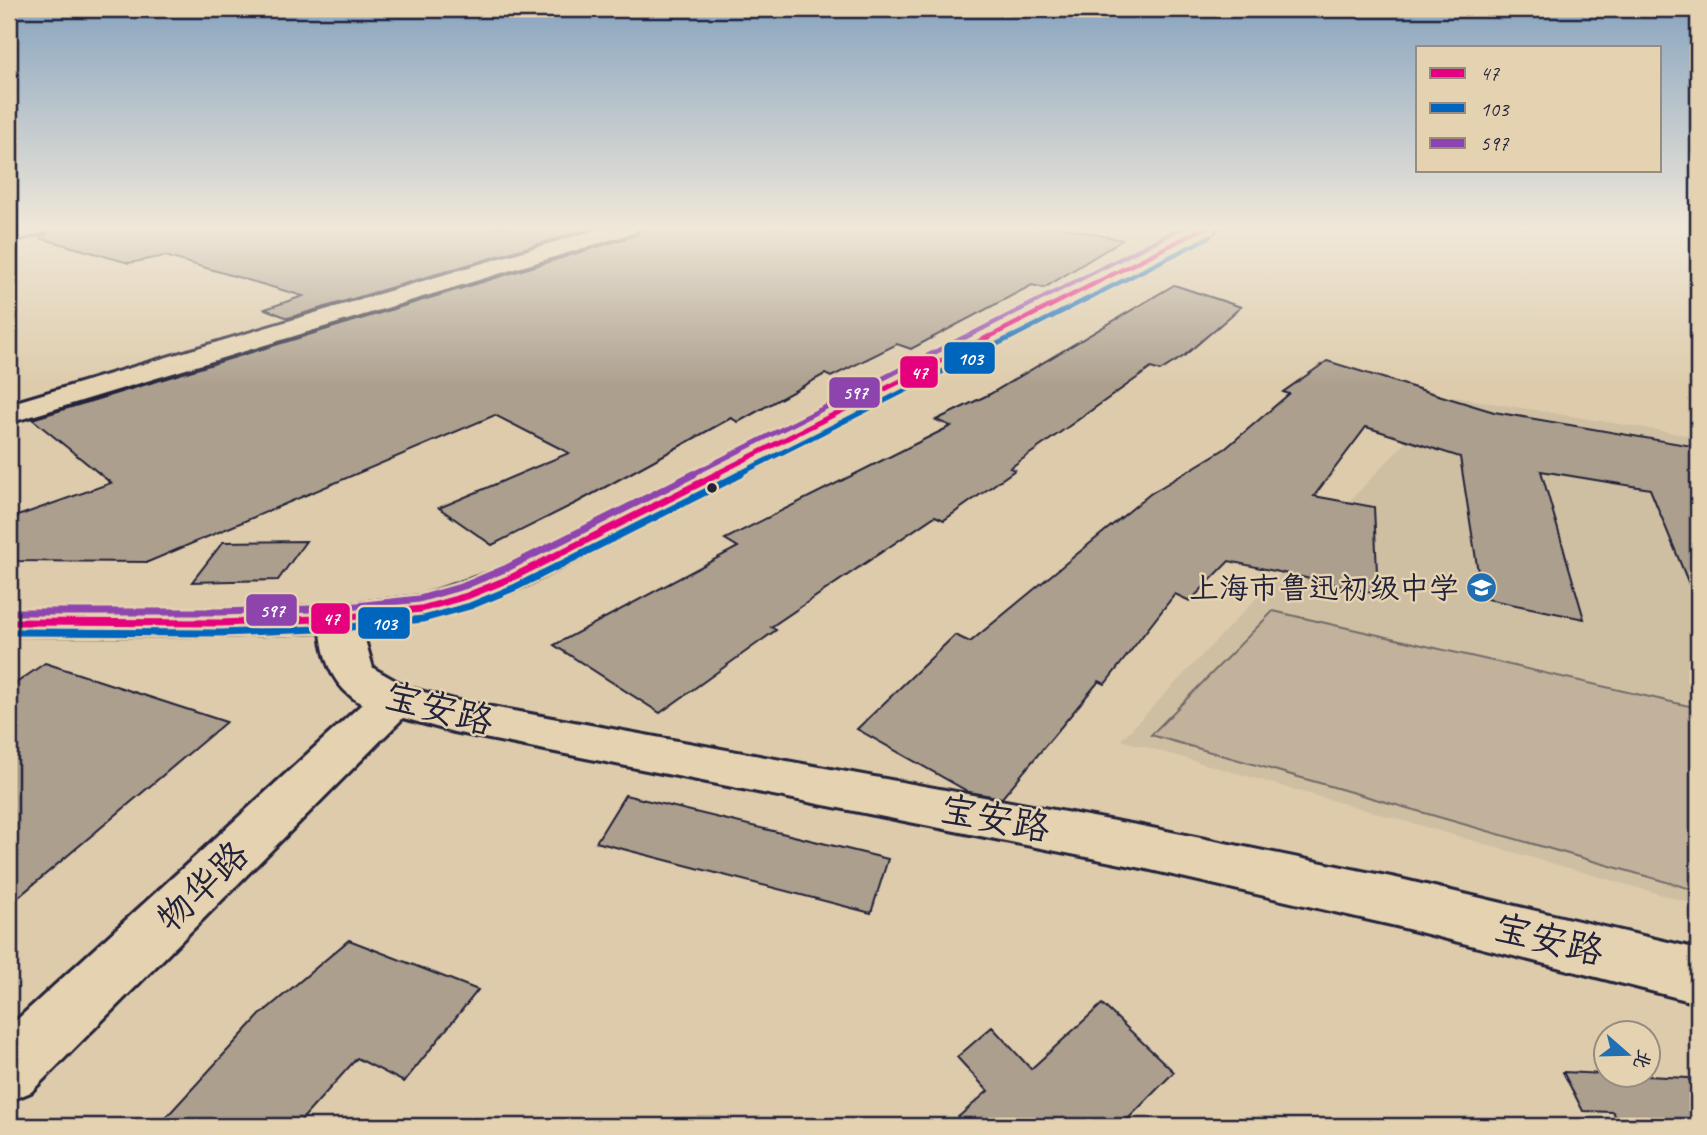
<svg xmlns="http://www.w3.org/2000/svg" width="1707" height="1135" viewBox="0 0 1707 1135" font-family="Caveat,'LXGW WenKai TC',sans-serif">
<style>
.built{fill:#cebea2}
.green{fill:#c2b29b;stroke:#726a6b;stroke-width:2}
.building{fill:#ac9f8e;stroke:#22223b;stroke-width:2}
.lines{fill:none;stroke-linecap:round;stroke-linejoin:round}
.street-casing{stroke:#22223b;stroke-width:6}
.secondary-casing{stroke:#22223b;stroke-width:6}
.street{fill:#e5d2b0;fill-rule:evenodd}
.secondary{fill:#e5d2b0;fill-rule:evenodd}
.bus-1-far2-casing{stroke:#e5d2b0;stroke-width:8}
.bus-1-far1-casing{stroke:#e5d2b0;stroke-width:10}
.bus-1-casing{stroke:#e5d2b0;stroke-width:12}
.bus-2-far2-casing{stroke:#e5d2b0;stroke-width:8}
.bus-2-far1-casing{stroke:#e5d2b0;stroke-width:10}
.bus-2-casing{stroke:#e5d2b0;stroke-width:12}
.bus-3-far2-casing{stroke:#e5d2b0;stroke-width:8}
.bus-3-far1-casing{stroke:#e5d2b0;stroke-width:10}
.bus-3-casing{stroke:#e5d2b0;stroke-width:12}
.bus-1-far2{stroke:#e5007d;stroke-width:4.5}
.bus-1-far1{stroke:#e5007d;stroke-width:5}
.bus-1{stroke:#e5007d;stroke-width:7}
.bus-2-far2{stroke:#0065bd;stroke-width:4.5}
.bus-2-far1{stroke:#0065bd;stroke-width:5}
.bus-2{stroke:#0065bd;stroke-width:7}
.bus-3-far2{stroke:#8e44ad;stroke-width:4.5}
.bus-3-far1{stroke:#8e44ad;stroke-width:5}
.bus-3{stroke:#8e44ad;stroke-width:7}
.bus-dot{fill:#22223b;stroke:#e5d2b0;stroke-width:2.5}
.labels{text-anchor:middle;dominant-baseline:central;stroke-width:5;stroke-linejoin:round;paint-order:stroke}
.poi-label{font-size:30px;fill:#22223b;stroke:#e5d2b0;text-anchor:end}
.near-street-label{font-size:37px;fill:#22223b;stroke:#e5d2b0}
.line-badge{stroke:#e5d2b0;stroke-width:2.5}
.badge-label{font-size:19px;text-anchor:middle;font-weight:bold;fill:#fff}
</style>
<rect width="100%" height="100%" fill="#ddcbab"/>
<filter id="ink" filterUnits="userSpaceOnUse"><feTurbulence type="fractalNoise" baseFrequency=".0143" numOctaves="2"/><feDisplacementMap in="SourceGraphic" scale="14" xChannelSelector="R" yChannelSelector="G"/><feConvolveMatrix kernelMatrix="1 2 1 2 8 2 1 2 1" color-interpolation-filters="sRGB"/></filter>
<g filter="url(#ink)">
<!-- built -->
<path class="built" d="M1450,396L1698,437V905L1121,740Z"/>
<!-- green -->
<path class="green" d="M1273,611L1698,708V891L1151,735Z"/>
<!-- building -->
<path class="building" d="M51,227H596L288,318L265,309L303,296L165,256L129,263L37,237L46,235Z
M642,227H1062L1122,240L1044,288L1032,285L911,349L897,344L831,377L825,374L738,422L731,418L578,502L492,545L439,508L569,453L495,415L148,562L9,561V519L111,483L32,419L637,235Z
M1174,285L1241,307L1184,356L1160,371L1151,368L1010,468L1015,470L944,520L935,516L771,627L776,630L660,713L554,645L738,547L725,539L951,426L936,420L990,394Z
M1327,361L1494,412L1698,447V606L1650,489L1541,471L1584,619L1482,598L1460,457L1366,427L1314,496L1374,507L1378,594L1229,561L1190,601L1175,594L1105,684L1099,681L1002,798L969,792L857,729L955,635L970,642L1150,494L1226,448L1289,394L1283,392Z
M306,541L278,580L192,582L223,542Z
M45,663L226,722L9,905V688Z
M625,795L888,859L871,913L596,842Z
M349,940L478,990L404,1082L357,1058L296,1126H158L260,1015Z
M1102,1004L1174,1072L1121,1126H948L988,1091L957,1057L992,1027L1031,1069Z
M1563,1072L1688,1078L1698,1095V1126H1620L1613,1112L1583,1111Z"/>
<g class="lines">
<defs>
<path id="street" d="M48,227L45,232L9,242V228Z
M605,227H639L636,232L9,423V404Z
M394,684L454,700L1142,826L1396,878L1698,949V1003L1396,926L1142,868L454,732L378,711L371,700L378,689Z"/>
<path id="secondary" d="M1189,227H1217L1214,232L525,586C468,611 424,622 362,629L373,668L410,689L417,700L410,711L31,1092L9,1101V1027L362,704C334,687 324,663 321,632L221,636L9,635V609L221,610L340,605L420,596L497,570Z"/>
</defs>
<!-- street casing -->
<use href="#street" class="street-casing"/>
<!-- secondary casing -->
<use href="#secondary" class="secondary-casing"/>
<!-- street -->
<use href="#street" class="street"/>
<!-- secondary -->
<use href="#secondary" class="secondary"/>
<defs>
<path id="bus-1-far2" d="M987,338L1206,227"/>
<path id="bus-1-far1" d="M714,475L990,336"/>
<path id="bus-1" d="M9,622L221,623L340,618L421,609L467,596L511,578L718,474"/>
<path id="bus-2-far2" d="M1010,338L1211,236"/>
<path id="bus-2-far1" d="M737,475L1013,336"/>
<path id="bus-2" d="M9,632L221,633L341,628L423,619L470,606L516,587L741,474"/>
<path id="bus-3-far2" d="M964,338L1183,227"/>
<path id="bus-3-far1" d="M691,475L967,336"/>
<path id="bus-3" d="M9,612H221L339,608L419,599L464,586L507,568L694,474"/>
</defs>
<!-- bus-1-far2 casing -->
<use href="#bus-1-far2" class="bus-1-far2-casing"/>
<!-- bus-1-far1 casing -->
<use href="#bus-1-far1" class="bus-1-far1-casing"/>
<!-- bus-1 casing -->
<use href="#bus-1" class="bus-1-casing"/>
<!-- bus-2-far2 casing -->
<use href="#bus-2-far2" class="bus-2-far2-casing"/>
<!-- bus-2-far1 casing -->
<use href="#bus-2-far1" class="bus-2-far1-casing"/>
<!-- bus-2 casing -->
<use href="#bus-2" class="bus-2-casing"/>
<!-- bus-3-far2 casing -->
<use href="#bus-3-far2" class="bus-3-far2-casing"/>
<!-- bus-3-far1 casing -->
<use href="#bus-3-far1" class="bus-3-far1-casing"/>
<!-- bus-3 casing -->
<use href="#bus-3" class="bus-3-casing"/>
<!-- bus-1-far2 -->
<use href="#bus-1-far2" class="bus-1-far2"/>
<!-- bus-1-far1 -->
<use href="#bus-1-far1" class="bus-1-far1"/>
<!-- bus-1 -->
<use href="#bus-1" class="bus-1"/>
<!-- bus-2-far2 -->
<use href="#bus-2-far2" class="bus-2-far2"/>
<!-- bus-2-far1 -->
<use href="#bus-2-far1" class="bus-2-far1"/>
<!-- bus-2 -->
<use href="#bus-2" class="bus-2"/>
<!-- bus-3-far2 -->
<use href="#bus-3-far2" class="bus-3-far2"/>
<!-- bus-3-far1 -->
<use href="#bus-3-far1" class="bus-3-far1"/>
<!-- bus-3 -->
<use href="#bus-3" class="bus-3"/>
</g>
</g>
<!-- sky -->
<linearGradient id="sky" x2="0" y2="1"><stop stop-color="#88a4bf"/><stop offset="0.59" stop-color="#f0e8d9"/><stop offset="1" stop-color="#f0e8d9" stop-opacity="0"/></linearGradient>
<rect width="1707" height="386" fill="url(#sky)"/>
<!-- icons -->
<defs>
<symbol id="school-disc" viewBox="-11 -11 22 22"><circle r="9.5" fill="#1f6fb2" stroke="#e5d2b0"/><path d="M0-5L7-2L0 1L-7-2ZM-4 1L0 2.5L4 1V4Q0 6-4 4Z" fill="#fff"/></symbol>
</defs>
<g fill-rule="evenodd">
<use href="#school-disc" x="1464" y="570" width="35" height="35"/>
</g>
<!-- markers -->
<circle class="bus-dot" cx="712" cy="488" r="6"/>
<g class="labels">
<!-- poi labels -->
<g class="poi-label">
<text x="1459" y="588">上海市鲁迅初级中学</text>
</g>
<!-- near-street labels -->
<g class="near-street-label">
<text transform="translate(439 708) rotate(15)">宝安路</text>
<text transform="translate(995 818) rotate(11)">宝安路</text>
<text transform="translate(202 886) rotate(-44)">物华路</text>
<text transform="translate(1549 939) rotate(14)">宝安路</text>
</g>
</g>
<g class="line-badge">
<rect x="943" y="341" width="53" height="34" rx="7" fill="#0065bd"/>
<rect x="899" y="355" width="40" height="34" rx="7" fill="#e5007d"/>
<rect x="828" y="376" width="53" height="33" rx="7" fill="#8e44ad"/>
<rect x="245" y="593" width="53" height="34" rx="7" fill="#8e44ad"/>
<rect x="310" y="602" width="41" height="33" rx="7" fill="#e5007d"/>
<rect x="357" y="606" width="54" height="34" rx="7" fill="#0065bd"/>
</g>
<g class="badge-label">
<text x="970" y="365">103</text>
<text x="919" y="379">47</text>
<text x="855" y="399">597</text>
<text x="272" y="617">597</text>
<text x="331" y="625">47</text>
<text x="384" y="630">103</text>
</g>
<!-- margin -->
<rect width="1707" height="1135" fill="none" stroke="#e5d2b0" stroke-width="35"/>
<rect x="18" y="18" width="1672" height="1100" fill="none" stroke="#22223b" stroke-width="2.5" filter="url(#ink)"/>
<!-- legend -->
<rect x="1416" y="46" width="245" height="126" fill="#e5d2b0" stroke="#978c81" stroke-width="2"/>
<rect x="1430" y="68" width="35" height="10" fill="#e5007d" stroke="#978c81" stroke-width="2"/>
<text x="1480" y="80" font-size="21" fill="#22223b">47</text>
<rect x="1430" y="103" width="35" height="10" fill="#0065bd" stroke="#978c81" stroke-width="2"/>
<text x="1480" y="116" font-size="21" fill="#22223b">103</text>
<rect x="1430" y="138" width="35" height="10" fill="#8e44ad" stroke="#978c81" stroke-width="2"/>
<text x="1480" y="150" font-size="21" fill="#22223b">597</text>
<!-- north arrow -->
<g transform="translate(1627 1054) rotate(110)"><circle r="33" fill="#e5d2b0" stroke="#978c81" stroke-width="2"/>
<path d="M0-5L12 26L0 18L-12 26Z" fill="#1f6fb2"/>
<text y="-10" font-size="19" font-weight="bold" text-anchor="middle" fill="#22223b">北</text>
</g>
</svg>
